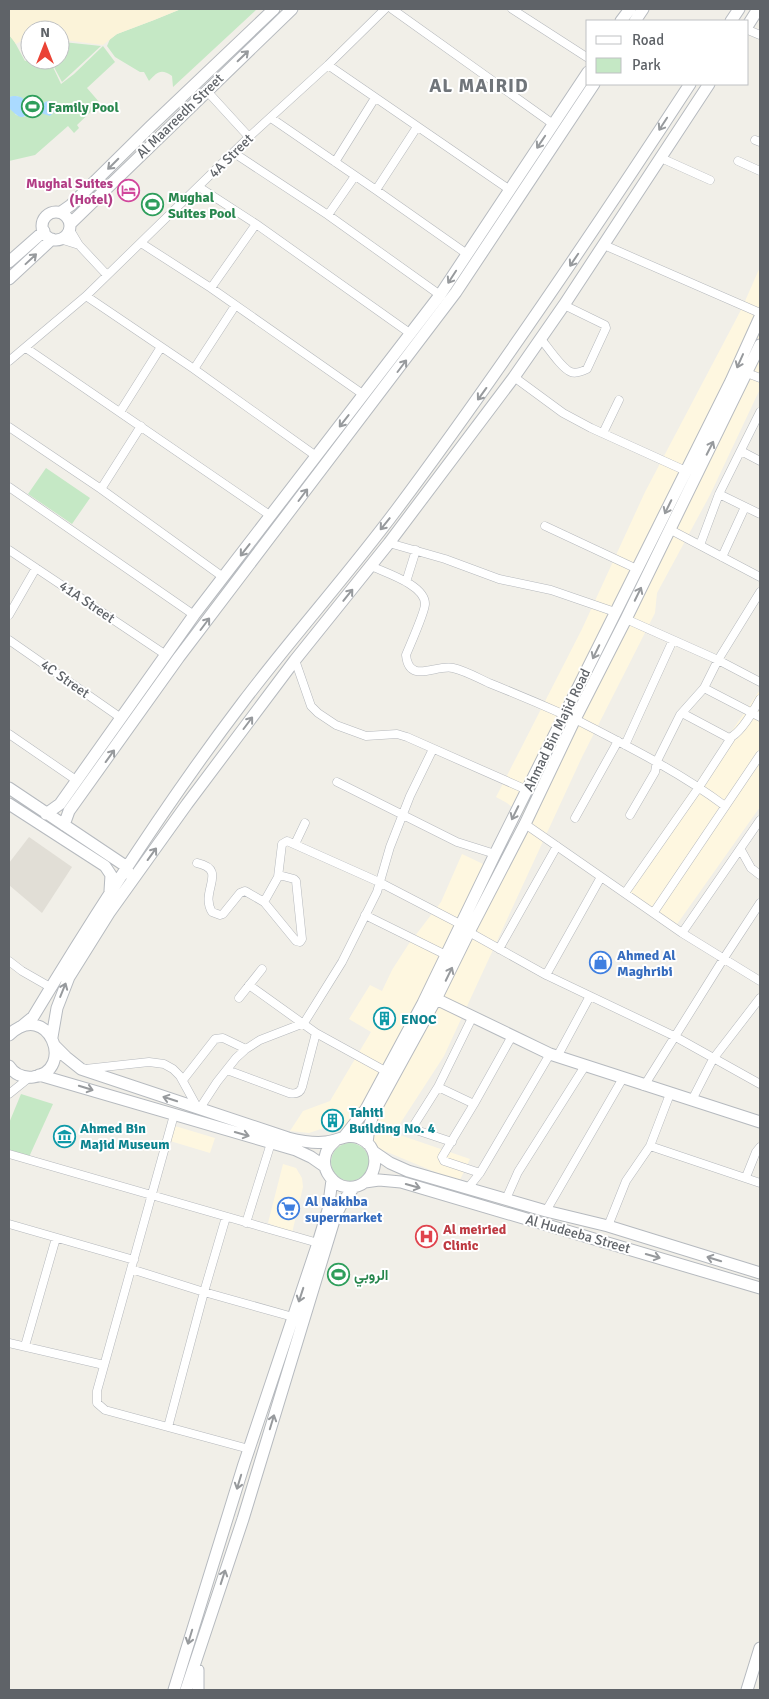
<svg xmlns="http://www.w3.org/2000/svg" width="769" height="1699" viewBox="0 0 769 1699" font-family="Signika,Vazirmatn,sans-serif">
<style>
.commercial{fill:#fef7e0}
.education{fill:#e1ded6}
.green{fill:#c5e8c5}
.sand{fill:#fbf3d9}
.water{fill:#aadaff}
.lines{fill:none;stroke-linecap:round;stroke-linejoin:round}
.street-casing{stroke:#b5b8bc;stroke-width:9}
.secondary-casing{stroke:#b6babf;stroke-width:13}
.street{stroke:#fff;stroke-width:8}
.secondary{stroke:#fff;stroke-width:11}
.oneway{stroke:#979a9d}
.labels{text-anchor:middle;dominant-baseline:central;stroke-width:4;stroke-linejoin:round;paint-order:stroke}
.leisure-label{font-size:14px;font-weight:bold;fill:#27864d;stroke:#fff;text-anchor:start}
.street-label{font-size:14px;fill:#5f6368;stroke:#fff}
.hotel-label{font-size:14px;font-weight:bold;fill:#b23c85;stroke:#fff;text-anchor:end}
.shop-label{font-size:14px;font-weight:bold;fill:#366cbe;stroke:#fff;text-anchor:start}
.culture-label{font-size:14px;font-weight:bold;fill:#0d838f;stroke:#fff;text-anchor:start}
.health-label{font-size:14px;font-weight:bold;fill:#be3a42;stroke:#fff;text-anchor:start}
.district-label{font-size:19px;font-weight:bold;letter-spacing:1px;fill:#70757a;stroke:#fff}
</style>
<rect width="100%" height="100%" fill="#f1efe8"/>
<!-- commercial -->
<path class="commercial" d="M760,267V389L710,495L657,593L655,613L582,757L444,1056L394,1133L470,1159L459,1182L375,1147L336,1124L309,1133L290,1131L303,1111L330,1101L371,1032L349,1019L370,985L382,991L392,970L408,945L441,902L462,854L500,872L524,817L507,803L496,797L582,629L645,492L742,308Z
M760,690V807L675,927L623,889Z
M175,1126L215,1138L210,1153L170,1141Z
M283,1164L296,1168L302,1178L303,1187L292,1233L268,1223Z"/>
<!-- education -->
<path class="education" d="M29,837L72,867L42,913L9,885V863Z"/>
<!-- green -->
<path class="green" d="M181,9H257L173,87L172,76C161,68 157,72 149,81L144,72H140L115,57L107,46L110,39L117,34L154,20Z
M9,35L13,39L25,61L30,59V60H46L45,63L52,65L61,84L74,74L103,46L115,62L87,88L100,103L77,125L79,128L74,133L68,126L35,155L9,161V105L16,115L24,117L35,111L42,113L55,105C48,97 44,104 35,106L17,96L9,97Z
M63,42L101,46L62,82L54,67L57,60H60V51Z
M46,468L90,498L72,524L28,494Z
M21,1094L53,1104L29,1157L9,1151V1123Z
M331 1162a19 19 0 1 1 38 0a19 19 0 1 1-38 0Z"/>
<!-- sand -->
<path class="sand" d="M9,9H181L154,20L117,34L103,45L64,40L60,39V30H30V36L16,44L9,35Z"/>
<!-- water -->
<path class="water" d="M13,96C27,96 25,104 34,106C42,107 53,91 56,110L50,116L35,111C21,119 21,120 9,108V97Z"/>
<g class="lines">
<defs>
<path id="street" d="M392,9L553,124
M512,9L588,58
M748,30L760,35
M328,65L510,190
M206,90L249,137
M271,118L376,190L467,254
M755,140L760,142
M234,153L328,215L440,295
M661,158L710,180
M738,161L760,171
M335,162L375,98
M199,187L256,224L411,334
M376,190L417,127
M328,215L355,176
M70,230L79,245L107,275
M60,239L79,245
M141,243L211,288L364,395
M604,245L760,313
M211,288L256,224
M86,296L194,369L316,456
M541,339C547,346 562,369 571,372C576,374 583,371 587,369L606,328L605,325L564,305
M26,348L271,516
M9,361L86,296L249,137L328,65L385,9
M194,369L235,306
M747,373L760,378
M514,377L563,413L591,428L686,471
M120,412L161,347
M9,427L101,489L223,577
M603,433L619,400
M741,451L760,461
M9,487L194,615
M101,489L141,426
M719,494L760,514
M545,526L637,569
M669,529L760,577
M389,543L445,559L499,579L551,590L615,612
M700,545L719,494L760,412
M9,550L166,655
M722,557L745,507
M371,566C386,573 425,585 425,604C425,612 410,645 406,655C409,685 436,664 453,668C466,671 478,678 489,683C514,693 540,704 565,715
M406,582L416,550
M9,615L36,568
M626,619L718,660L760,682
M9,640L121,718
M295,660L311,706L318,713L336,725L366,736L397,734L407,737L527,790
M704,688L760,717
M682,713L729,738C740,734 754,710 760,699
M575,719C627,746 678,771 725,806
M9,734L76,780
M625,745L673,640
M337,782L457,842L495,854
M630,815L655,772L657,761L680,715L704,688L718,660L760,592
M575,818L618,741
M525,824L682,933L760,981
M295,844L305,823
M741,850L751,868L760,875
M197,863C229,870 199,891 212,912L220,915L223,914L240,893L245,891L264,902L296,941L300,942L302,939L296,881L294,879L279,875
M625,893L699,787L731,738
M264,902L278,877L282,844L287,841L379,882L460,924
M654,912L760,755
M365,915L446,955
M469,932L546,975L674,1036L760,1084
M682,933L760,820
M499,949L557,846
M9,961L22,971L50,987
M546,975L601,877
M249,985L316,1033L387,1072
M239,998L262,969
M557,1057L590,996
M85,1069L149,1062L164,1064L173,1069L180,1076L197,1107
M227,1070L289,1093C294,1094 300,1094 302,1087L316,1033
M183,1080L215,1039L223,1038L246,1049
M644,1086L724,958L760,903
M438,1087L474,1104
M9,1094L30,1077
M692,1100L713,1059L760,998
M200,1108L217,1082L236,1058L246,1049L260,1040L304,1023L342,962L377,892L390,847L410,796L433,749
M174,1115L97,1391V1403L105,1410L249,1449
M452,1142L416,1130L414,1125L438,1087L473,1016
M650,1146L760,1183
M9,1154L318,1243
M480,1173L444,1161L442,1157L474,1104L512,1036
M746,1177L756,1152L760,1147
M468,1188L480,1173L550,1054
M506,1199L518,1172L585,1066
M546,1211L623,1078
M246,1223L271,1143
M9,1224L134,1260
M608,1226L626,1181L650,1146L670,1094
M131,1269L204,1292L293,1317
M9,1343L104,1365
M25,1346L56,1238
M168,1427L204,1292L226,1217"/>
<path id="secondary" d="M621,21L630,9
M635,21L643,9
M731,21L739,9
M748,25L758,9
M61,212L71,205L150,127L274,9
M42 226a14 14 0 1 1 28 0a14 14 0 1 1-28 0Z
M70,224L292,9
M9,262L44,231
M9,279L52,239
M9,788L127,867L128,873
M9,804L105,866L111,875L110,891
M46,814L60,804L194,615L440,295L588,72
M64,825L69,811L179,657L456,292L594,84
M436,999L550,1054L760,1122
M22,1026L33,1017C98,909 167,802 243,702C293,636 348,575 397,509C500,371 596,228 690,84
M9,1035C48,998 77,1071 33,1077C23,1078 14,1074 9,1066
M52,1037L57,1008L69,977L109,913L187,804L295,660L389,543L514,377L564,305L709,84
M55,1046L66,1057L81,1069L288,1138C300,1141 313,1144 326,1142C338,1141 347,1133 359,1138C386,1148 376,1190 347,1187C334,1186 322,1171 325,1157C326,1150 330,1146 335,1141
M39,1075L296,1150L311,1157L324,1166
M344,1137L366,1109L423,1003L495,854L731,381L760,317
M367,1143L369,1127L374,1112L436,999L469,932L525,824L575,719L626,619L760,345
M374,1152L390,1163L408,1171L546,1211L608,1226L760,1273
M365,1182L379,1180L401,1182L760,1288
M174,1690L244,1464L318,1243L328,1210L332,1180
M186,1690L243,1519L335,1217L342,1203L354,1187
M198,1690V1670
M747,1690L760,1648"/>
</defs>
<!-- street casing -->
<use href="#street" class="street-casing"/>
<!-- secondary casing -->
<use href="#secondary" class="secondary-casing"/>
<!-- street -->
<use href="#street" class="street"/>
<!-- secondary -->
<use href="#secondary" class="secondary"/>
</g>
<!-- one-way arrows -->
<defs><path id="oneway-shaft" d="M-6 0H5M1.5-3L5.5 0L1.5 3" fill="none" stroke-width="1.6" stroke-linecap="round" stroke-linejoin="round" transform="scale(1.25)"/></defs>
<g class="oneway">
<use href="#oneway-shaft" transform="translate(243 56) rotate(-44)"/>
<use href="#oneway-shaft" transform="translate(663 124) rotate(123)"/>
<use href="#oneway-shaft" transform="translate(541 142) rotate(124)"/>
<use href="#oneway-shaft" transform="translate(113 164) rotate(135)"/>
<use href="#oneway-shaft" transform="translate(31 259) rotate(-43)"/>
<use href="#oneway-shaft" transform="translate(574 260) rotate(124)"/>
<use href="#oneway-shaft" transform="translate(452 277) rotate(123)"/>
<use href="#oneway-shaft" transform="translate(740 361) rotate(114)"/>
<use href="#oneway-shaft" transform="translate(402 366) rotate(-53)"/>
<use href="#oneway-shaft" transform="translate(482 394) rotate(126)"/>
<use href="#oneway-shaft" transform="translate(344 421) rotate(128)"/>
<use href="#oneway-shaft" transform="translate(710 448) rotate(-63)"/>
<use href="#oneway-shaft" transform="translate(303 495) rotate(-53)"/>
<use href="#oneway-shaft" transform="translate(668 507) rotate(116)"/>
<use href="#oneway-shaft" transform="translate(385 524) rotate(129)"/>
<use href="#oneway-shaft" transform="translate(245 550) rotate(128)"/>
<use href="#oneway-shaft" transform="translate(638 594) rotate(-64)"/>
<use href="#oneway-shaft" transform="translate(348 595) rotate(-51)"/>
<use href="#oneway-shaft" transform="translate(205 624) rotate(-53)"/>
<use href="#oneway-shaft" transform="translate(596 652) rotate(116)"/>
<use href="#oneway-shaft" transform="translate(248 723) rotate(-53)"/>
<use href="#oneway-shaft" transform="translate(110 756) rotate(-54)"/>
<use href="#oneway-shaft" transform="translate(515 813) rotate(116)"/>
<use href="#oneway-shaft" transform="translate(152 854) rotate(-54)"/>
<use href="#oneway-shaft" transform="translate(449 974) rotate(-64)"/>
<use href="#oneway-shaft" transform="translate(63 990) rotate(-68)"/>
<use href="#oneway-shaft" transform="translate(86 1088) rotate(17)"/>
<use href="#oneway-shaft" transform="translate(170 1099) rotate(-162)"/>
<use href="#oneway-shaft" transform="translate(242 1134) rotate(16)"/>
<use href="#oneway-shaft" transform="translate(413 1186) rotate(16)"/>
<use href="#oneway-shaft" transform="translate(653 1256) rotate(16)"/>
<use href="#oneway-shaft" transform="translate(714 1259) rotate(-163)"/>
<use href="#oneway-shaft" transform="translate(301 1295) rotate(108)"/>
<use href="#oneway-shaft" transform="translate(272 1422) rotate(-73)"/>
<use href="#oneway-shaft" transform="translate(239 1482) rotate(107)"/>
<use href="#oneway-shaft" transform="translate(223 1577) rotate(-72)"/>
<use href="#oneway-shaft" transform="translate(190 1637) rotate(107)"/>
</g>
<!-- icons -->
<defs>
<symbol id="stadium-ring" viewBox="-11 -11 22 22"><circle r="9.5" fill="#fff" stroke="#2e9e5b" stroke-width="1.5"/><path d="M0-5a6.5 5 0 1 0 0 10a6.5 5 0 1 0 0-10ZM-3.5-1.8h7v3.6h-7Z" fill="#2e9e5b"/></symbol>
<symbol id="hotel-ring" viewBox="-11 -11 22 22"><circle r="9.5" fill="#fff" stroke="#d1479c" stroke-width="1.5"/><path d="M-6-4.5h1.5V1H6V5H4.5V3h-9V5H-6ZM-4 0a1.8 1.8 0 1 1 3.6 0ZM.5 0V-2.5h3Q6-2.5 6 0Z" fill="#d1479c"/></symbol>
<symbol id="shop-ring" viewBox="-11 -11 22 22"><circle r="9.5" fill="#fff" stroke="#3f7fe0" stroke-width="1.5"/><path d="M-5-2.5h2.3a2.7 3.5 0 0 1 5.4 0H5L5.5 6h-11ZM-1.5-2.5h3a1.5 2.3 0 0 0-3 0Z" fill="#3f7fe0"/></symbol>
<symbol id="building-ring" viewBox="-11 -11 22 22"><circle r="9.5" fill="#fff" stroke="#0f9aa8" stroke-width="1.5"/><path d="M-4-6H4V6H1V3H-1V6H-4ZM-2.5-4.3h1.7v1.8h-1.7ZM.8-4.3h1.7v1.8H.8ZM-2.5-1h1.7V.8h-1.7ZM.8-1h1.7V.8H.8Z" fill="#0f9aa8"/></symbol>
<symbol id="museum-ring" viewBox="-11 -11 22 22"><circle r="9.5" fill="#fff" stroke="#0f9aa8" stroke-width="1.5"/><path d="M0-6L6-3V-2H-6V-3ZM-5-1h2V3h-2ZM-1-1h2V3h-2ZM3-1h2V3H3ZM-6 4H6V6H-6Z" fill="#0f9aa8"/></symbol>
<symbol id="supermarket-ring" viewBox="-11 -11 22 22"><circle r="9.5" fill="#fff" stroke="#3f7fe0" stroke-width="1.5"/><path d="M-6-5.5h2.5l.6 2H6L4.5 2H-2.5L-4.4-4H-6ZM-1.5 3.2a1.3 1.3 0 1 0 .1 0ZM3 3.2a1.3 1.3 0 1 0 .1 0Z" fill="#3f7fe0"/></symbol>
<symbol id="hospital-ring" viewBox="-11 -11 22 22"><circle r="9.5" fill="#fff" stroke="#e0444e" stroke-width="1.5"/><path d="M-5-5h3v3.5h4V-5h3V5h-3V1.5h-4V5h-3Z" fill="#e0444e"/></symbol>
</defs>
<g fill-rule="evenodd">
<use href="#stadium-ring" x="20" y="94" width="25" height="25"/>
<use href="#hotel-ring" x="116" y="178" width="25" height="25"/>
<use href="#stadium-ring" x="140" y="192" width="25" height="25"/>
<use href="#shop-ring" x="588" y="950" width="25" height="25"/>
<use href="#building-ring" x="372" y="1006" width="25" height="25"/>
<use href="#building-ring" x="320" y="1108" width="25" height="25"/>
<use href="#museum-ring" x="52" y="1124" width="25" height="25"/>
<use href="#supermarket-ring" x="276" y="1196" width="25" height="25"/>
<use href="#hospital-ring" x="414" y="1224" width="25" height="25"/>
<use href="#stadium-ring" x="326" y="1262" width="25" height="25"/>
</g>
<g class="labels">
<!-- leisure labels -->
<g class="leisure-label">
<text x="48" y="107">Family Pool</text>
<text x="168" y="197">Mughal<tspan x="168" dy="16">Suites Pool</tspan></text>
<text x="354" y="1275">الروبي</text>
</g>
<!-- street labels -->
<g class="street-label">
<text transform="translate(180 116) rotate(-44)">Al Maareedh Street</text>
<text transform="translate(231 156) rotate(-45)">4A Street</text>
<text transform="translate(87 602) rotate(34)">41A Street</text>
<text transform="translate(65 679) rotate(35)">4C Street</text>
<text transform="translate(557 730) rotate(-64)">Ahmad Bin Majid Road</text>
<text transform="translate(578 1234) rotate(16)">Al Hudeeba Street</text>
</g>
<!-- hotel labels -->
<g class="hotel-label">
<text x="113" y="183">Mughal Suites<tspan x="113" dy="16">(Hotel)</tspan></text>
</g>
<!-- shop labels -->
<g class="shop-label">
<text x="617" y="955">Ahmed Al<tspan x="617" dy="16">Maghribi</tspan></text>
<text x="305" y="1201">Al Nakhba<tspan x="305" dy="16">supermarket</tspan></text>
</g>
<!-- culture labels -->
<g class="culture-label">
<text x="401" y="1019">ENOC</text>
<text x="349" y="1112">Tahiti<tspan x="349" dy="16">Building No. 4</tspan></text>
<text x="80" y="1128">Ahmed Bin<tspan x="80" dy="16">Majid Museum</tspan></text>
</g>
<!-- health labels -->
<g class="health-label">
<text x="443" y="1229">Al meiried<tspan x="443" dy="16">Clinic</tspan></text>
</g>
<!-- district labels -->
<g class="district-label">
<text x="479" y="86">AL MAIRID</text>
</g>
</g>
<!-- border -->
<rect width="769" height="1699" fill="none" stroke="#5f6368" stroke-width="20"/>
<!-- legend -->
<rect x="586" y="20" width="162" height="65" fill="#ffffff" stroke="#bfc1c3"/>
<rect x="596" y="36" width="25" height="8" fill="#ffffff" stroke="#bfc1c3"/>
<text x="632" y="45" font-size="15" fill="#5f6368">Road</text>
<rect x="596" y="58" width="25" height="15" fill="#c5e8c5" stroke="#bfc1c3"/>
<text x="632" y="70" font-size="15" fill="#5f6368">Park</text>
<!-- north arrow -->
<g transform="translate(45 45)"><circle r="24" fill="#ffffff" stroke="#bfc1c3"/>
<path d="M0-4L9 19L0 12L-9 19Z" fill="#ea4335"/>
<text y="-8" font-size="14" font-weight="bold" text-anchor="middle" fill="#5f6368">N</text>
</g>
</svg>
